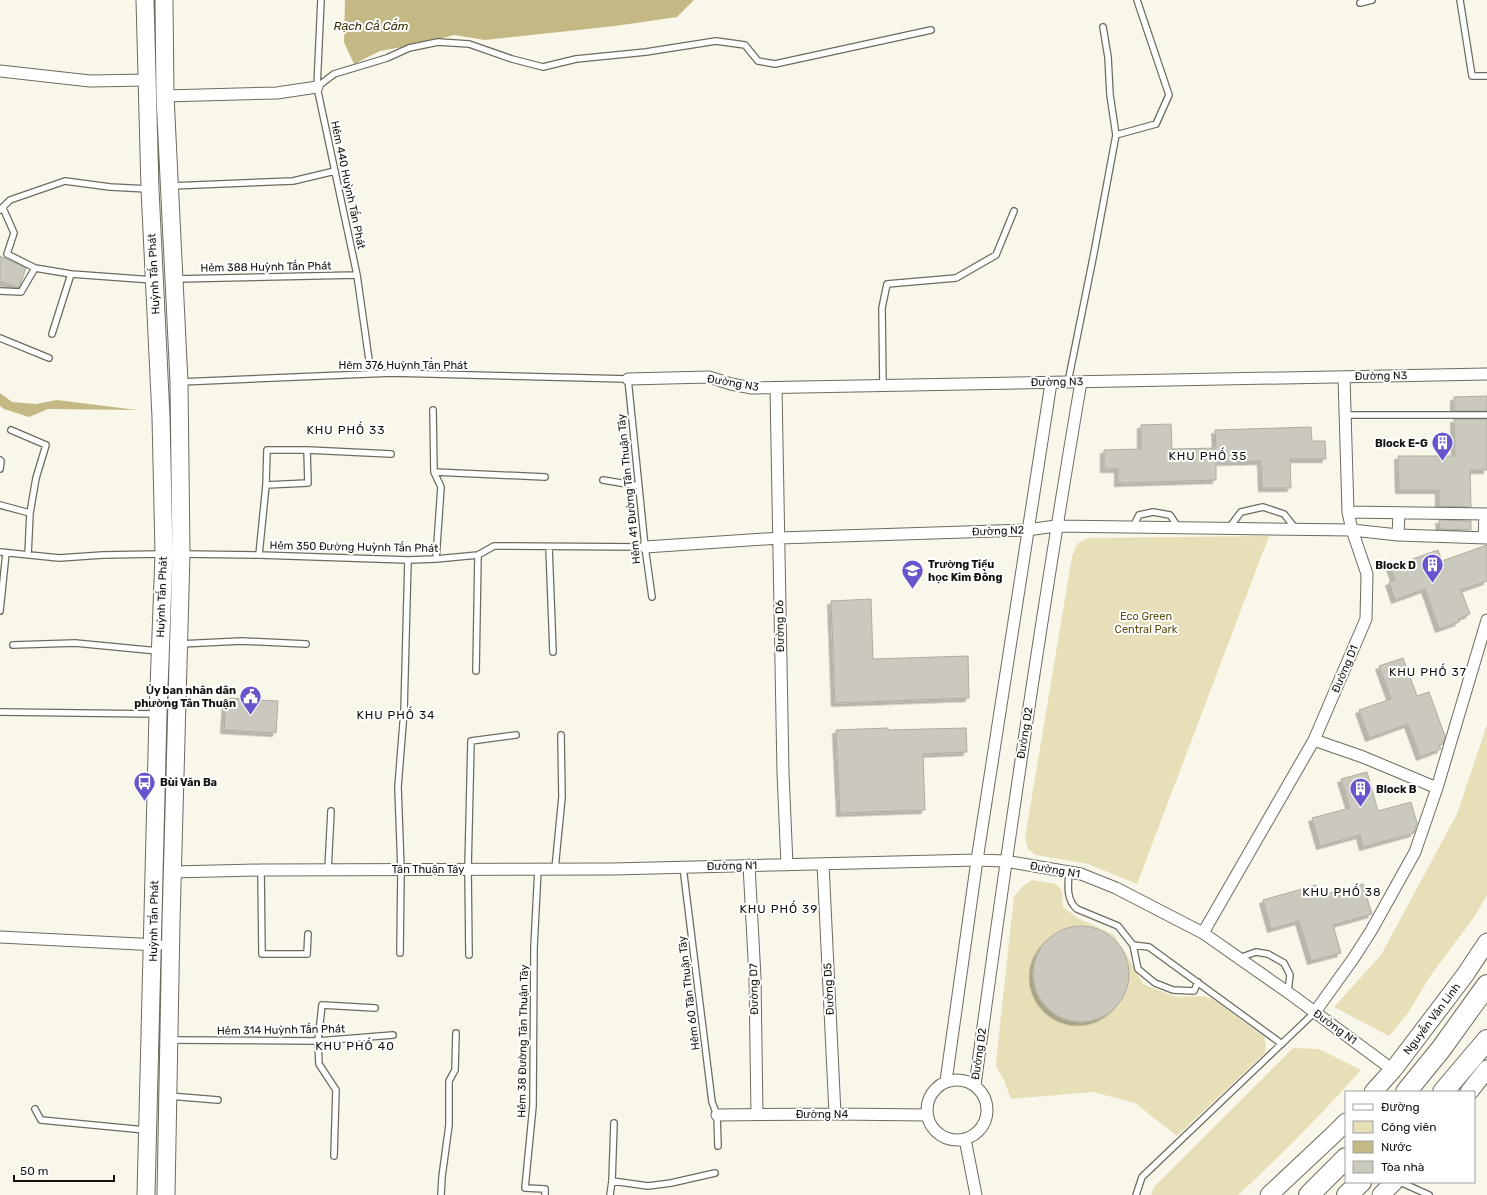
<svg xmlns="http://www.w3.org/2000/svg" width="1487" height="1195" viewBox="0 0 1487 1195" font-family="Rubik,sans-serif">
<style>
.green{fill:#e7dfb8}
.water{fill:#c4b884}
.building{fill:#cbc9bd;stroke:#aeaca0;filter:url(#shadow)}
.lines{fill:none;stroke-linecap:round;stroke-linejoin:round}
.lane-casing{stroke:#6d6b60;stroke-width:8}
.street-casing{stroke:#6d6b60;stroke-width:13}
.primary-casing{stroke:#6d6b60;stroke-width:19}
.highway-casing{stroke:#6d6b60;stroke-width:22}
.lane{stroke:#fff;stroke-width:5.5}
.street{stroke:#fff;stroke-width:11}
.primary{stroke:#fff;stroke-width:17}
.highway{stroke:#fff;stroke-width:20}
.labels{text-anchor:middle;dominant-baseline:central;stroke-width:4;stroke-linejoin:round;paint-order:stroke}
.street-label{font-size:11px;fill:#13120e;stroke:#fff}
.poi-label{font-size:11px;font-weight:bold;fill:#13120e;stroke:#fff;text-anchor:end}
.park-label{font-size:11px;fill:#5e5112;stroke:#fff}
.water-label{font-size:12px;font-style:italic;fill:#342b00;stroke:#fff}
.neighbourhood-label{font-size:12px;letter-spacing:1px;fill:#13120e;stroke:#fff}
</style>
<defs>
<filter id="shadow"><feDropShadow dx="-3.5" dy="3.5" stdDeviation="0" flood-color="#0004"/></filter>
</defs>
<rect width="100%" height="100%" fill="#f9f6ea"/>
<!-- green -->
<path class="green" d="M1269,536L1137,884L1088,864L1036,855L1028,849L1025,838L1072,557L1077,544L1088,538Z
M1487,725V895L1474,917L1431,975L1408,1013L1389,1036L1334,1007L1381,955L1457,814Z
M1032,880L1056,884L1062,891L1063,907L1078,918L1114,935L1125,952L1143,984L1176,997L1202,996L1213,999L1264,1037L1266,1045L1265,1053L1177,1136L1135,1103L1093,1092L1011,1099L1004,1080L996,1066L997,1052L1014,897L1023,886Z
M1293,1048L1319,1049L1361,1070C1322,1114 1281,1155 1238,1195H1151L1154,1187Z"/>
<!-- water -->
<path class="water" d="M345,0H694L677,17L615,26L485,40L454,35L424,43L380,51L354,64L344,42Z
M0,393L12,402L36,404L57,400L137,410L48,409L29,417L4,409L0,406Z"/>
<!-- building -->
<path class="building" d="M0,256L26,268L19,288L0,281Z
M1487,396V411H1454V397Z
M1454,419H1487V470H1470L1471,507L1439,506V490H1399L1398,456H1455Z
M1171,424L1172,449L1216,448L1215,430L1311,427L1312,441H1325L1326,459H1290L1291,488H1262L1261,461L1216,462V480L1118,483V469H1104V450L1141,449V425Z
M1439,520L1471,521V530L1440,529Z
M1487,545V581L1461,590L1470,614L1458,619L1459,622L1439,629L1425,589L1395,600L1389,582L1395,580L1390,567L1438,550L1442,561Z
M871,599L873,659L968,656L969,698L835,703L831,601Z
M1403,658L1417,696L1429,692L1445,736L1443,744L1439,745L1441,749L1420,757L1408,724L1369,738L1359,710L1391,699L1379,666Z
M226,698L278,701L276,733L224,730Z
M888,728V730L966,728L967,752L923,754L925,810L840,813L836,730Z
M1367,772L1378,811L1411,802L1417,823L1414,833L1363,847L1360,835L1320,846L1312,818L1350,808L1341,779Z
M1363,884L1372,914L1333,925L1341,953L1311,961L1299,921L1271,929L1263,900L1316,885L1319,896Z
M1033 974a48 48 0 1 1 96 0a48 48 0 1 1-96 0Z"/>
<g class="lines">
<defs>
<path id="lane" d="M321,0L317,87L357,275L371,374
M1460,0L1472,76H1487
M1360,3L1372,0
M317,87L334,74L387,58L409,48L438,42L469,44L512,59L543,67L576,59L646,52L716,41L745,45L758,61L775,64L931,30
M1116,135L1156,124L1169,95L1137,0
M171,186L293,181L335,171
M3,208L14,233L7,254L35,268L71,274L153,280
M0,210L10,200L65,181L110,187L148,189
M175,279L357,275
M0,291L21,292L35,268
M52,334L71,274
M0,338L49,358
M180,382L392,373L628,379L645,547L652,597
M1068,382L1094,253L1116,135L1110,95L1108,57L1103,27
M883,386L882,308L887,284L956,278L996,255L1014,211
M433,410L434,472L441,487L436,559
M1345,415H1487
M11,430L46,445L36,478L30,513L28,555
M0,460L1,461L0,469
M434,472L545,477
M603,480L639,486
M266,485L308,483L307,450L391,454
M0,505L30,513
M1133,527L1139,515L1153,512L1170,515L1178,527
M1229,528L1241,512L1263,507L1284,514L1295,528
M549,547L553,652
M0,552L59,558L103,555L161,554
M183,554L259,555L408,560L436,559L478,555L494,546L645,547
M259,555L266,485L267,450H307
M0,611L6,553
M180,644L242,641L306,644
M13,645L75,643L158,651
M476,671L478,555
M0,712L156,714
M683,867L712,1102L717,1115L718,1146
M538,869L534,947L533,1106L525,1188L545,1189V1195
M555,869L562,797L561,735
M261,870L262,954H307L308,934
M328,870L331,811
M1069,872C1068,885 1066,900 1077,909L1118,926L1133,945L1149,947L1282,1044
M1133,945L1138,969L1155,983L1173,990L1194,991L1198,982
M400,953L401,870L398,787L404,711L408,560
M469,955L468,869L471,741L516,735
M1239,958L1256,952L1268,954L1284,963L1290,975L1288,992
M171,1040L318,1041L393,1035
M169,1096L218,1100
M35,1109L41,1120L145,1130
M334,1156L336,1090L319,1064L318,1041L322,1005L375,1008
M612,1181L648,1186L671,1183L715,1173
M1400,1182L1429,1195
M441,1195L442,1177L449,1125V1081L455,1070L456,1033
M610,1195L612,1181L614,1123
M1136,1195L1142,1177L1315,1012"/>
<path id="street" d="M0,71L90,81L147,80
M165,96L277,93L317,87
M628,379L709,377L731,384L752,388L1487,374
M776,388L783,773L787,865
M1348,512L1487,514
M1398,535L1399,513
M1484,538L1485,514
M645,547L779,538L1027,530L1056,526L1352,530L1398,535L1487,538
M1314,740L1363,757L1437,788L1415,852L1371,931L1353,959L1315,1012
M1437,788L1487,620
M823,864L835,1114
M749,865L755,978L757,1114
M172,872L261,870L613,869L977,860L1005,861L1081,874L1116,888L1203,933L1293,996L1393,1070
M1203,933L1314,740L1366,619L1367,574L1352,530L1348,512L1344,377
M0,937L158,945
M927 1110a30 30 0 1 1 60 0a30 30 0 1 1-60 0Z
M946,1081L977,860L1051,383
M975,1085C1007,850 1041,616 1081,382
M717,1115L835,1114L927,1115
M965,1139L976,1195"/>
<path id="primary" d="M145,0L150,189L161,417L164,554L158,714L146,1195
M164,0L165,96L179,382L181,554L171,922L166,1195
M1373,1092L1393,1070L1465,975L1487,942
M1469,1092L1487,1069
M1269,1195L1333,1135L1346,1122
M1381,1195L1394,1182"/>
<path id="highway" d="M1406,1092L1441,1049L1487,985
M1443,1092L1487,1040
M1309,1195L1346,1158
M1347,1195L1361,1182"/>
</defs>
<!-- lane casing -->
<use href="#lane" class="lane-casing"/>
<!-- street casing -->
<use href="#street" class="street-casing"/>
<!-- primary casing -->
<use href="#primary" class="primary-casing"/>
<!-- highway casing -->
<use href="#highway" class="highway-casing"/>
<!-- lane -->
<use href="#lane" class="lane"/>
<!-- street -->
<use href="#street" class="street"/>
<!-- primary -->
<use href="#primary" class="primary"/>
<!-- highway -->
<use href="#highway" class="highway"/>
</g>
<!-- icons -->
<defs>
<symbol id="building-pin" viewBox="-11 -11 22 30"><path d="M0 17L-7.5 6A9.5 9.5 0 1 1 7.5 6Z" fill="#6954cd" stroke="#fff"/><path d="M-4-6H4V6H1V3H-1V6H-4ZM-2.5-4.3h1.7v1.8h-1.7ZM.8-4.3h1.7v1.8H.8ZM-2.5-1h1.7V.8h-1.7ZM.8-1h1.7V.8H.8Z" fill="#fff"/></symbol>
<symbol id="school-pin" viewBox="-11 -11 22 30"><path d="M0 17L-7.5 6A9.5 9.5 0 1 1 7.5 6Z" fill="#6954cd" stroke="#fff"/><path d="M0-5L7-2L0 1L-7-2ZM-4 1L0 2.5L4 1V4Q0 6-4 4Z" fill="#fff"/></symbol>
<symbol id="civic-pin" viewBox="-11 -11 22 30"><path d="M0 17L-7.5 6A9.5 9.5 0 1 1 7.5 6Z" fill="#6954cd" stroke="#fff"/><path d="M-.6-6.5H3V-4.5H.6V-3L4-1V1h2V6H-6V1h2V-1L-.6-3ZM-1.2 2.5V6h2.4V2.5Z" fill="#fff"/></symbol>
<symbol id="bus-pin" viewBox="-11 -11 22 30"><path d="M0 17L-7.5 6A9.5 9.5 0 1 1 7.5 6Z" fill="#6954cd" stroke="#fff"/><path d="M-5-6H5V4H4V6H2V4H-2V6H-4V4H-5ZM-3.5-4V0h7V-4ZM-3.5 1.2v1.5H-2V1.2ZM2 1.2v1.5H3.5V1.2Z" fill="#fff"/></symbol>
</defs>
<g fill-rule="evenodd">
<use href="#building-pin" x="1430" y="430" width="25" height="34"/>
<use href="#building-pin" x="1420" y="552" width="25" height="34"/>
<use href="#school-pin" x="900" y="558" width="25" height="34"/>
<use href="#civic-pin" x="238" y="684" width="25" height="34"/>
<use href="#bus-pin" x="132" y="770" width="25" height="34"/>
<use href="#building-pin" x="1348" y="776" width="25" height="34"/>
</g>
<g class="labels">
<!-- street labels -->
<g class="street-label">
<text transform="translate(348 185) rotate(78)">Hẻm 440 Huỳnh Tấn Phát</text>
<text transform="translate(266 267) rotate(-1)">Hẻm 388 Huỳnh Tấn Phát</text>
<text transform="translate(154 274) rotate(-93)">Huỳnh Tấn Phát</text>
<text x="403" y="365">Hẻm 376 Huỳnh Tấn Phát</text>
<text transform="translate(1381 376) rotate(-1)">Đường N3</text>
<text transform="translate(1057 382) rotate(-1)">Đường N3</text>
<text transform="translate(733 383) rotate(10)">Đường N3</text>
<text transform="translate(629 489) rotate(-96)">Hẻm 41 Đường Tân Thuận Tây</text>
<text transform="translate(998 531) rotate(-2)">Đường N2</text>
<text transform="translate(354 547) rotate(1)">Hẻm 350 Đường Huỳnh Tấn Phát</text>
<text transform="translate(162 597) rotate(-88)">Huỳnh Tấn Phát</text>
<text transform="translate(780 626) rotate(-91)">Đường D6</text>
<text transform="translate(1345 669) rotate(-67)">Đường D1</text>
<text transform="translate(1025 733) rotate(-81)">Đường D2</text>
<text transform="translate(732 866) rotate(-1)">Đường N1</text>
<text x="428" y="869">Tân Thuận Tây</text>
<text transform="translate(1055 870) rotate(10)">Đường N1</text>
<text transform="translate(154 921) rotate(-89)">Huỳnh Tấn Phát</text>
<text transform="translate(754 989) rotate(-91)">Đường D7</text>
<text transform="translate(829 989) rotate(-93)">Đường D5</text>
<text transform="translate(689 993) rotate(-97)">Hẻm 60 Tân Thuận Tây</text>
<text transform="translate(1432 1019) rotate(-53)">Nguyễn Văn Linh</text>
<text transform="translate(1335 1027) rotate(36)">Đường N1</text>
<text transform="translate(281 1030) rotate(-1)">Hẻm 314 Huỳnh Tấn Phát</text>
<text transform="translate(523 1041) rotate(-89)">Hẻm 38 Đường Tân Thuận Tây</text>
<text transform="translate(979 1054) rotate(-82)">Đường D2</text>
<text x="822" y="1114">Đường N4</text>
</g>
<!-- poi labels -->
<g class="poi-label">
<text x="1428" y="443">Block E-G</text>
<text x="928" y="564" text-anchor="start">Trường Tiểu<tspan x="928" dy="13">học Kim Đồng</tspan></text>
<text x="1416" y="565">Block D</text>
<text x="236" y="690">Ủy ban nhân dân<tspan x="236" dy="13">phường Tân Thuận</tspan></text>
<text x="160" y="782" text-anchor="start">Bùi Văn Ba</text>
<text x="1376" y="789" text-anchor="start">Block B</text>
</g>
<!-- park labels -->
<g class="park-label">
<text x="1146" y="616">Eco Green<tspan x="1146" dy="13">Central Park</tspan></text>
</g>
<!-- water labels -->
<g class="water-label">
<text x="371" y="26">Rạch Cả Cấm</text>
</g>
<!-- neighbourhood labels -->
<g class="neighbourhood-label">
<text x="346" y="430">KHU PHỐ 33</text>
<text x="1208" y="456">KHU PHỐ 35</text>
<text x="1428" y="672">KHU PHỐ 37</text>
<text x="396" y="715">KHU PHỐ 34</text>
<text x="1342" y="892">KHU PHỐ 38</text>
<text x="779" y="909">KHU PHỐ 39</text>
<text x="355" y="1046">KHU PHỐ 40</text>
</g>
</g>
<!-- legend -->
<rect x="1345" y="1091" width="130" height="92" fill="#ffffff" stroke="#a1a09f"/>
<rect x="1353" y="1104" width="20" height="6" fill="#ffffff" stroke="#a1a09f"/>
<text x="1381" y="1111" font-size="12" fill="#13120e">Đường</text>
<rect x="1353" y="1121" width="20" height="12" fill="#e7dfb8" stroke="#a1a09f"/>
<text x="1381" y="1131" font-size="12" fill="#13120e">Công viên</text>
<rect x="1353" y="1141" width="20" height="12" fill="#c4b884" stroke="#a1a09f"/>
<text x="1381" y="1151" font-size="12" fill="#13120e">Nước</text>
<rect x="1353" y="1161" width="20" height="12" fill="#cbc9bd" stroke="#a1a09f"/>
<text x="1381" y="1171" font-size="12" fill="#13120e">Tòa nhà</text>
<!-- scale -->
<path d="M14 1175v6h100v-6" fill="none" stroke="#13120e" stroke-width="2"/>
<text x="20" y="1175" font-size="12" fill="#13120e" stroke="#ffffff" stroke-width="3" paint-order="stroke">50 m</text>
</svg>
